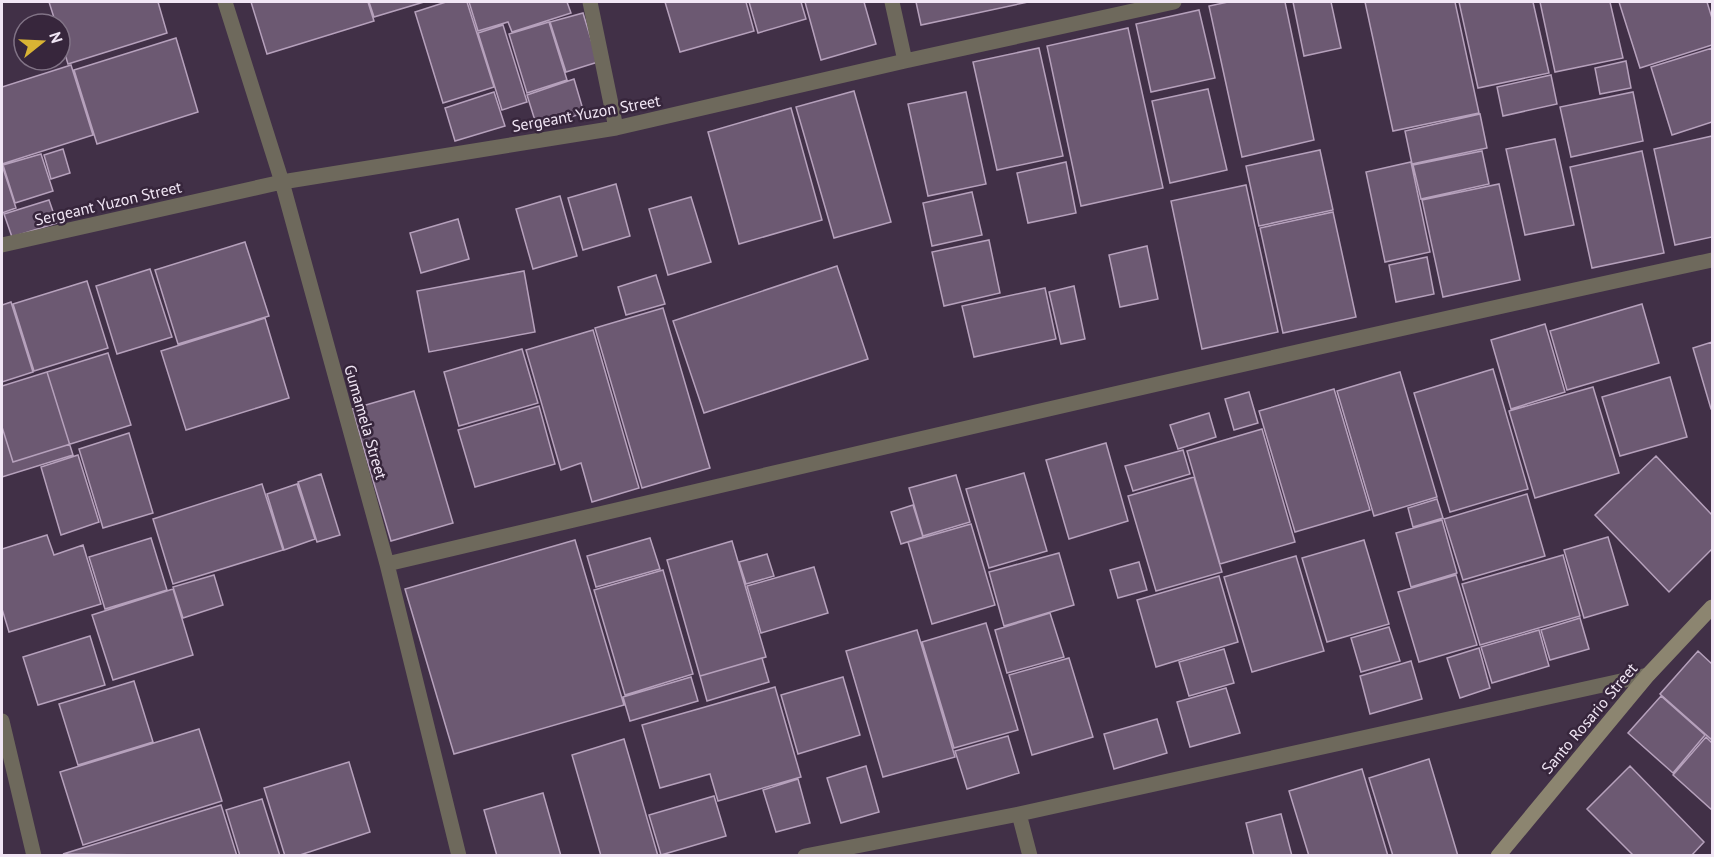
<svg xmlns="http://www.w3.org/2000/svg" width="1714" height="857" viewBox="0 0 1714 857" font-family="'PT Sans',sans-serif">
<style>
.building{fill:#6c5972;stroke:#b6a1bc;stroke-width:1.5}
.lines{fill:none;stroke-linecap:round;stroke-linejoin:round}
.street{stroke:#6e695c;stroke-width:15}
.secondary{stroke:#8c8570;stroke-width:15}
.labels{text-anchor:middle;dominant-baseline:central;stroke-width:5;stroke-linejoin:round;paint-order:stroke}
.street-label{font-size:16px;fill:#f1e6f5;stroke:#37263c}
</style>
<rect width="100%" height="100%" fill="#413047"/>
<!-- building -->
<path class="building" d="M49,2H158L167,33L68,64L60,38V24H56Z
M251,2H368L374,21L267,54Z
M369,2H424L374,17Z
M446,2H467L494,87L443,103L415,12Z
M469,2H567L571,13L512,32L508,22L478,31Z
M665,2H746L754,31L680,52Z
M749,2H801L806,19L758,33Z
M805,2H864L876,44L821,60Z
M916,2H1028L921,25Z
M1228,2H1285L1314,140L1242,157L1209,6Z
M1293,2H1331L1341,48L1304,56Z
M1365,2H1455L1479,113L1393,131Z
M1459,2H1533L1549,73L1478,88Z
M1540,2H1610L1623,58L1555,72Z
M1619,2H1707L1712,18V45L1640,68Z
M1199,10L1215,78L1151,92L1136,24Z
M583,13L598,62L566,72L550,22Z
M549,22L567,80L527,93L509,34Z
M503,25L527,102L502,110L478,33Z
M1128,28L1163,188L1081,206L1047,46Z
M176,38L198,112L97,144L74,70Z
M1039,48L1063,156L997,170L973,62Z
M1712,48V122L1672,135L1651,67Z
M1626,61L1631,88L1600,94L1595,68Z
M71,65L93,135L2,164V87Z
M1551,75L1557,104L1503,116L1497,87Z
M574,79L584,113L537,127L527,95Z
M1208,89L1227,170L1170,183L1152,101Z
M854,91L891,222L834,238L796,107Z
M494,92L505,126L455,141L445,108Z
M966,92L986,184L928,196L908,104Z
M1633,92L1643,141L1571,157L1560,107Z
M791,108L822,220L739,244L708,132Z
M1480,114L1487,148L1412,164L1405,131Z
M1712,136V237L1675,245L1654,149Z
M1555,139L1574,225L1525,235L1506,149Z
M63,149L70,173L51,179L44,155Z
M1320,150L1333,210L1259,226L1246,166Z
M1482,151L1489,184L1421,199L1413,165Z
M1642,151L1664,253L1592,268L1570,167Z
M41,154L53,191L15,203L3,165Z
M1066,162L1076,213L1028,223L1017,173Z
M1411,162L1430,252L1385,262L1366,172Z
M2,165L16,208L2,213Z
M616,184L630,236L583,250L568,198Z
M1499,184L1520,280L1443,297L1422,200Z
M1246,185L1278,332L1202,349L1171,201Z
M972,192L982,235L932,246L923,203Z
M560,196L577,256L533,269L516,209Z
M691,197L711,262L668,275L649,209Z
M49,200L57,223L12,237L4,214Z
M1333,212L1356,317L1283,333L1260,228Z
M458,219L469,259L421,273L410,233Z
M989,240L1000,293L944,306L932,252Z
M245,242L269,316L178,344L155,270Z
M1147,246L1158,299L1120,307L1109,255Z
M1427,257L1434,294L1396,302L1389,265Z
M837,266L868,359L704,413L673,321Z
M150,269L172,337L117,354L96,286Z
M524,271L535,332L429,352L417,291Z
M656,275L665,304L626,315L618,287Z
M87,281L108,348L34,371L13,304Z
M1074,286L1085,339L1061,344L1049,292Z
M1045,288L1056,339L974,357L962,306Z
M11,302L33,372L2,382V305Z
M1642,304L1659,363L1567,390L1550,331Z
M663,308L710,468L642,488L595,328Z
M265,318L289,398L186,430L161,351Z
M1545,324L1565,392L1511,409L1491,340Z
M593,330L639,488L592,502L581,463L561,470L526,350Z
M1712,342V409H1711L1693,348Z
M522,349L538,403L459,426L444,372Z
M108,353L131,425L13,462L2,427V386Z
M1493,369L1528,489L1450,512L1414,393Z
M47,372L73,455L2,477V386Z
M1400,372L1437,497L1374,516L1337,391Z
M1670,377L1687,437L1620,456L1602,397Z
M1593,387L1619,473L1535,498L1509,411Z
M1334,389L1370,510L1295,532L1259,411Z
M414,391L453,523L391,541L352,409Z
M1249,392L1258,423L1234,430L1225,399Z
M539,406L555,464L475,487L458,430Z
M1209,413L1216,437L1178,449L1170,425Z
M1262,429L1295,542L1220,564L1187,451Z
M129,433L153,513L103,528L79,449Z
M1106,443L1128,521L1069,539L1046,460Z
M1183,450L1190,474L1133,491L1125,466Z
M78,455L99,522L61,535L41,467Z
M1656,456L1712,515V549L1669,592L1595,515Z
M1024,473L1047,551L989,568L966,489Z
M321,474L340,535L317,542L298,482Z
M956,475L970,522L923,536L909,488Z
M1194,477L1222,572L1156,591L1128,496Z
M262,484L283,550L173,584L153,519Z
M297,484L315,539L284,550L267,494Z
M1527,494L1545,556L1463,580L1444,519Z
M1437,499L1443,518L1413,527L1408,508Z
M913,505L923,537L901,544L891,512Z
M1442,520L1457,573L1411,587L1396,533Z
M971,524L995,605L932,624L908,542Z
M47,535L54,555L83,545L101,604L9,632L2,609V549Z
M1608,537L1628,605L1584,618L1564,550Z
M151,538L167,590L105,609L89,557Z
M650,538L660,569L596,587L587,556Z
M575,540L624,705L454,754L405,589Z
M1364,540L1389,624L1327,642L1302,558Z
M732,541L766,657L700,676L667,560Z
M1059,553L1074,605L1004,626L989,572Z
M767,554L774,576L746,584L739,562Z
M1563,555L1580,616L1480,645L1462,584Z
M1296,556L1324,651L1252,672L1224,577Z
M1139,562L1147,590L1118,598L1110,570Z
M814,567L828,613L761,633L747,586Z
M663,570L693,674L625,695L594,590Z
M214,575L223,605L183,618L173,587Z
M1456,575L1477,645L1419,662L1398,592Z
M1219,576L1238,642L1156,667L1137,600Z
M173,589L193,655L113,680L92,615Z
M1050,613L1064,657L1007,673L995,630Z
M1580,618L1589,649L1550,660L1541,630Z
M986,623L1018,730L954,748L922,642Z
M1389,627L1400,661L1361,672L1351,638Z
M917,630L955,757L883,777L846,651Z
M1539,630L1549,666L1492,683L1481,647Z
M90,636L105,685L38,705L23,657Z
M1479,648L1490,688L1460,698L1447,658Z
M1224,649L1234,683L1189,696L1179,662Z
M1698,651L1712,664V740L1660,694Z
M762,658L769,682L707,701L700,676Z
M1069,658L1093,737L1032,755L1009,675Z
M1411,661L1422,699L1370,714L1360,676Z
M691,677L698,701L630,721L623,697Z
M843,677L860,735L798,754L781,695Z
M134,681L153,742L78,765L59,704Z
M775,687L801,777L718,801L710,774L660,788L642,725Z
M1226,688L1240,733L1190,747L1177,702Z
M1661,696L1705,735L1673,773L1628,733Z
M1157,719L1167,753L1114,769L1104,734Z
M199,729L222,801L83,845L60,772Z
M1008,736L1019,773L967,789L955,751Z
M1706,737L1712,743V810L1673,775Z
M624,739L658,856H601L572,755Z
M1429,759L1458,856H1393L1369,778Z
M349,762L370,832L297,856H285L264,788Z
M866,766L879,812L841,823L827,778Z
M1630,766L1704,842L1691,856H1634L1587,809Z
M1362,769L1388,856H1309L1289,791Z
M798,779L810,823L776,832L763,790Z
M543,793L561,856H497L484,810Z
M714,796L726,836L661,855L649,815Z
M262,799L280,856H240L226,810Z
M221,805L237,856L63,854Z
M1281,814L1292,856H1254L1246,823Z"/>
<g class="lines">
<!-- street -->
<path class="street" d="M225,2L282,182L387,564L459,856
M590,2L616,128
M892,2L905,61
M2,245L282,182L616,128L905,61L1174,2
M387,564C828,460 1269,356 1712,260
M2,721L34,856
M1019,814L1030,856
M805,856L1019,814L1648,675"/>
<!-- secondary -->
<path class="secondary" d="M1498,856L1648,675L1712,607"/>
</g>
<g class="labels">
<!-- street labels -->
<g class="street-label">
<text transform="translate(586 113) rotate(-10)">Sergeant Yuzon Street</text>
<text transform="translate(108 203) rotate(-13)">Sergeant Yuzon Street</text>
<text transform="translate(366 422) rotate(74)">Gumamela Street</text>
<text transform="translate(1589 718) rotate(-50)">Santo Rosario Street</text>
</g>
</g>
<!-- border -->
<rect width="1714" height="857" fill="none" stroke="#f1e6f5" stroke-width="6"/>
<!-- north arrow -->
<g transform="translate(42 42) rotate(72)"><circle r="28" fill="#37263c" stroke="#817386" stroke-width="1.5"/>
<path d="M0-4.5L10 22L0 15L-10 22Z" fill="#d9b334"/>
<text y="-9" font-size="16" font-weight="bold" text-anchor="middle" fill="#f1e6f5">N</text>
</g>
</svg>
